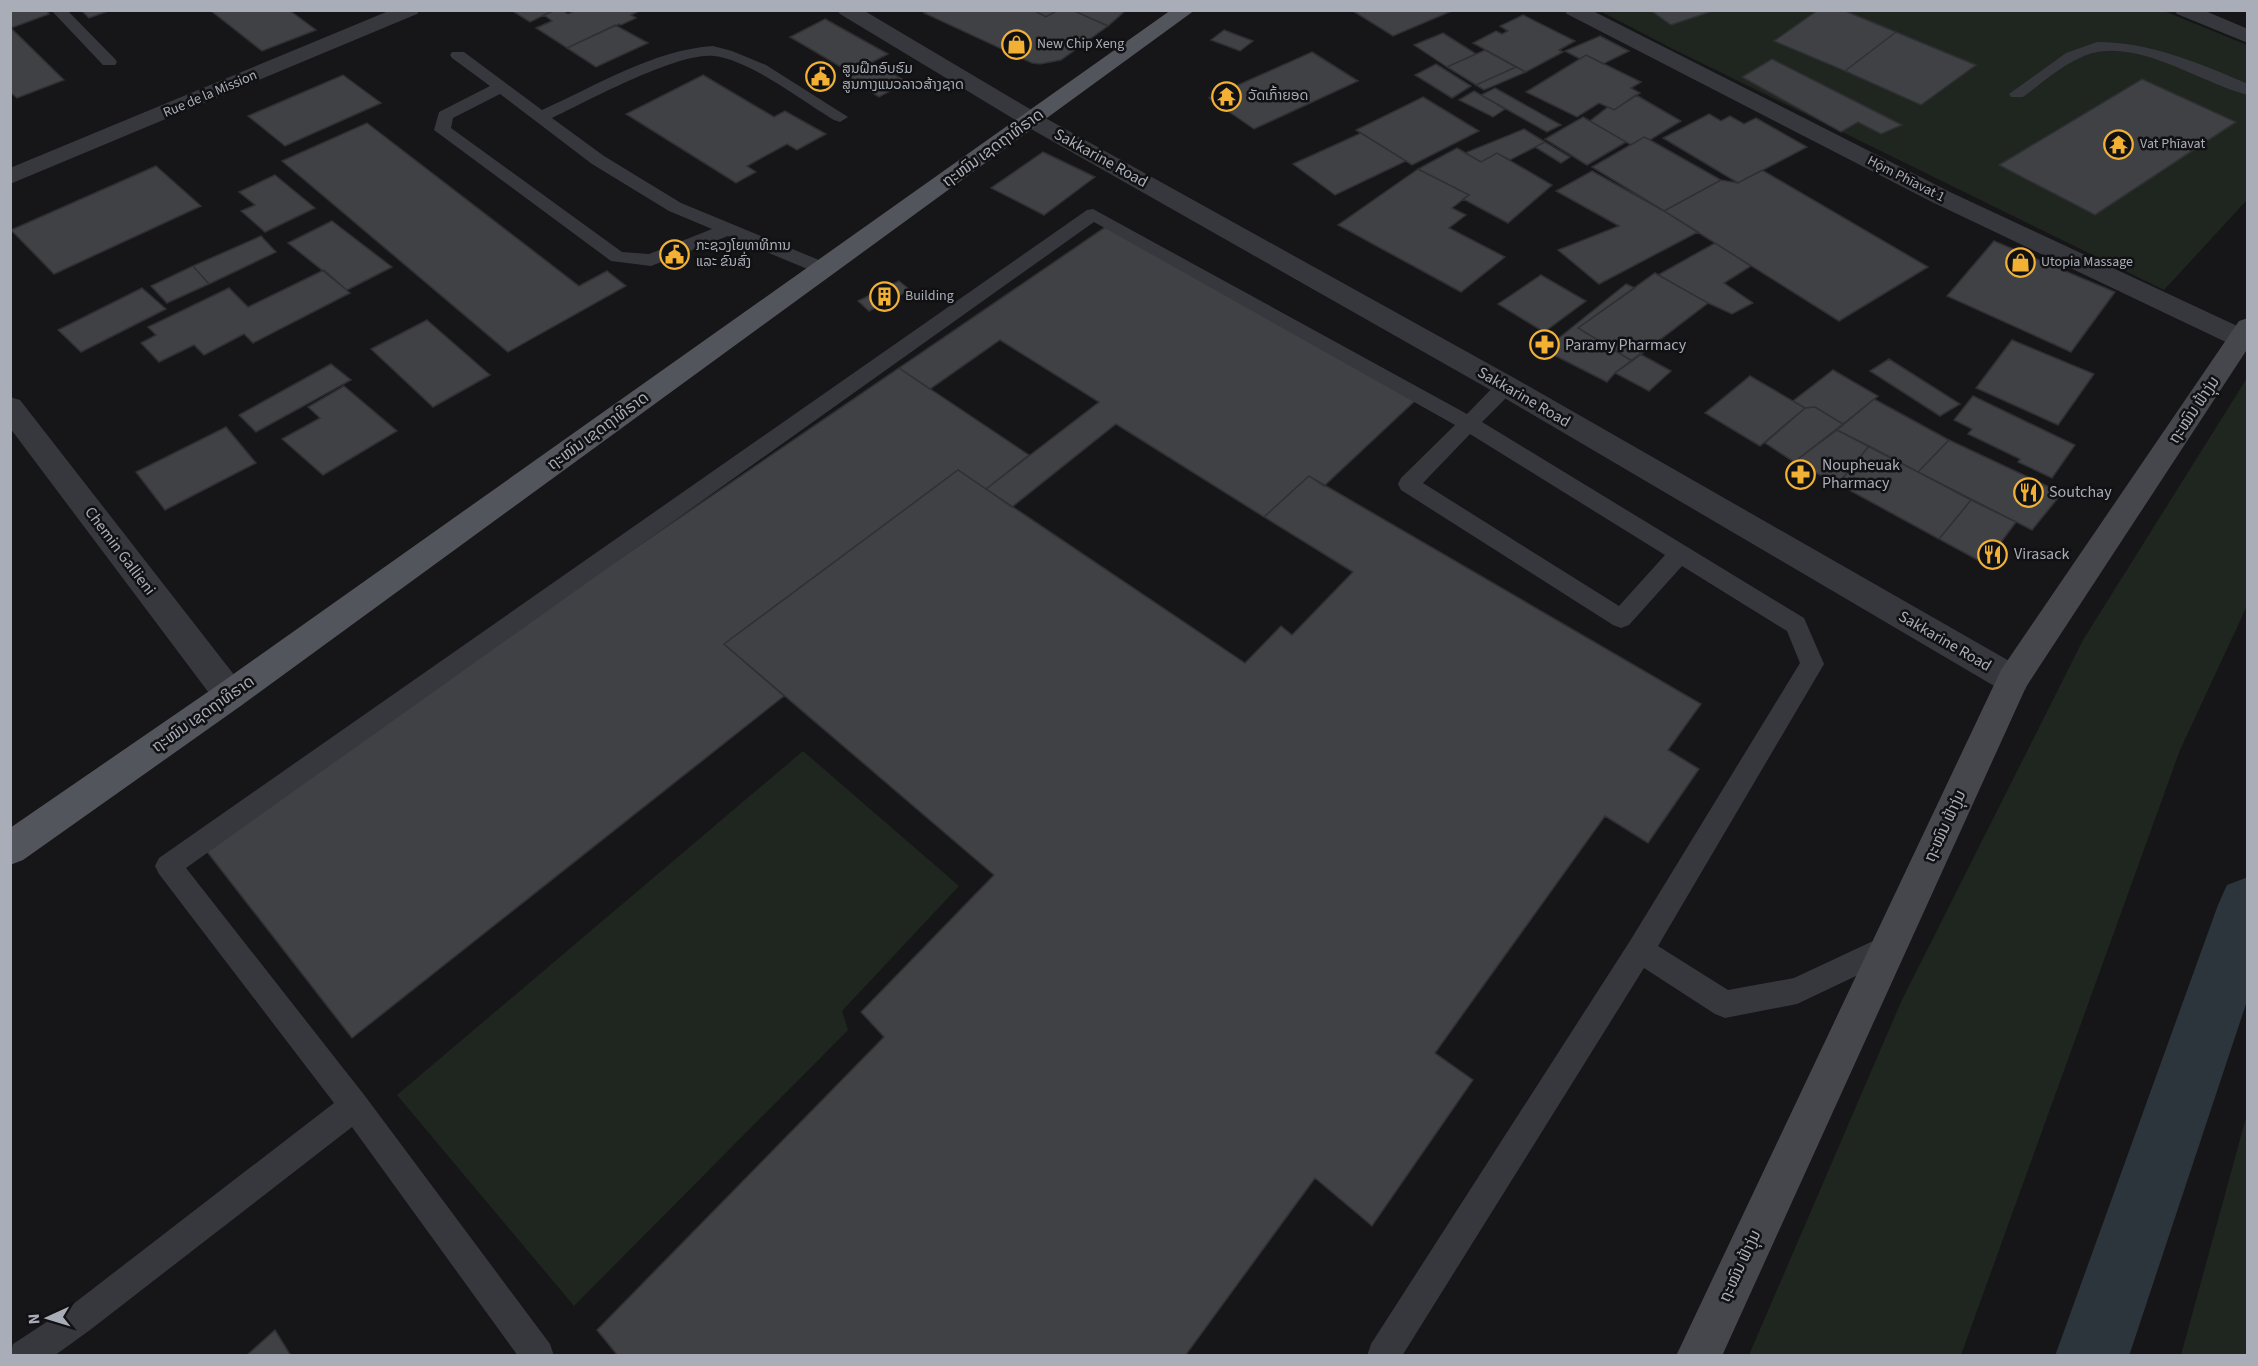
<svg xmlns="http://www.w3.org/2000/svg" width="2258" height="1366" viewBox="0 0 2258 1366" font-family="'Source Sans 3','Noto Sans Lao',sans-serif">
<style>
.green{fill:#1e261f}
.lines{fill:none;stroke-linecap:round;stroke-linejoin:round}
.canal{fill:#2c353c;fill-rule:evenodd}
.building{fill:#404145;stroke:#303034;stroke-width:1.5}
.lane{fill:#37383d;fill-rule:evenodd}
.street{fill:#37383d;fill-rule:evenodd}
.secondary{fill:#45474d;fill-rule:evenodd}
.primary{fill:#53555c;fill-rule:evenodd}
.labels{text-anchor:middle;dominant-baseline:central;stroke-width:5;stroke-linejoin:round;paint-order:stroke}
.far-poi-label{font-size:14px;fill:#a8adb8;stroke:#111113;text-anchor:start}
.far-street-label{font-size:14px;fill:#a8adb8;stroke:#111113}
.street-label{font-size:16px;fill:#a8adb8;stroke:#111113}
.poi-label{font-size:16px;fill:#a8adb8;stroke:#111113;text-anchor:start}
</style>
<rect width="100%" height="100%" fill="#161618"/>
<!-- green -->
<path class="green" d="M1600,11H2164L2247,45V200L2164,290L1675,50Z
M2247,378V606L2180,750L1961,1355H1749L1901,1002L2083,640Z
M803,751L959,886L842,1011L848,1030L574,1306L397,1095Z
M2247,1114V1355H2181Z"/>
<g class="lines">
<!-- canal -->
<path class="canal" d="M2248,877V998L2129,1356H2055L2218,905L2227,885Z"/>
</g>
<!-- building -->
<path class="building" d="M10,10H46L49,14L11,28L64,80L17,98L10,92Z
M81,10H111L89,18Z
M210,10H289L316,30L262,51Z
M511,10H555L530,22Z
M555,10H562L568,14L576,10H641L631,15L636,18L621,25L619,24L567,48L536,28L552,21L544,15Z
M929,10H1033L1046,17L1058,10H1072L1108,26L1061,60L1040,64L1032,63L924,13Z
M1033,10H1058L1046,17Z
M1072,10H1126L1108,26Z
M1355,10H1454L1393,36L1353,11Z
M1650,10H1707L1710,12L1671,25Z
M1818,10H1843L1896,32L1845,71L1774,41Z
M1523,15L1575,41L1559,50L1563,52L1526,72L1473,43L1496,31L1502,34L1508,31L1500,26Z
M825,19L888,54L851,73L790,37Z
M615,25L648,43L596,67L567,48Z
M1224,30L1253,41L1240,51L1211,40Z
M1896,32L1954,56L1976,65L1921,105L1845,71Z
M1443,33L1476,54L1447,67L1414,45Z
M1600,36L1629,51L1603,64L1586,55L1580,59L1565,51Z
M1485,50L1516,67L1476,85L1447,67Z
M1312,52L1358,81L1254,129L1209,98Z
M1586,55L1641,82L1631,88L1640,93L1614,110L1599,103L1577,117L1526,92Z
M1772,59L1902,125L1881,134L1858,122L1841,132L1742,77Z
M872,62L907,82L879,97L845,76Z
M1436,64L1471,86L1452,98L1415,75Z
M1516,67L1526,72L1484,90L1476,85Z
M343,75L381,103L285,146L248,116Z
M703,75L774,117L785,111L826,134L797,150L787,144L747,166L756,172L736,183L626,114Z
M2142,79L2236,122L2095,215L1999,165Z
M1495,88L1561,125L1547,132L1481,95Z
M1474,91L1481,95L1505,109L1493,117L1459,100Z
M1636,95L1681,121L1650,140L1644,137L1631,145L1590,121L1608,107L1614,110Z
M1423,97L1479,131L1412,165L1356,130Z
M1709,114L1721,121L1730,116L1744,124L1756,118L1807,147L1738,183L1663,138Z
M1583,117L1590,121L1626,142L1587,165L1545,139Z
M367,123L579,286L607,271L626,286L508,352L282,161Z
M1524,129L1545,142L1510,160L1497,153L1481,162L1465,153Z
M1361,133L1406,161L1335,195L1293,164Z
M1644,137L1650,140L1721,180L1664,211L1592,167Z
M1545,142L1570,157L1561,163L1535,147Z
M1457,148L1481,162L1497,153L1552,185L1508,223L1463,199L1469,195L1418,169Z
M1043,152L1095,177L1044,215L991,188Z
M156,166L201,206L54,274L11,230Z
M1418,169L1469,195L1452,208L1466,215L1449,228L1505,257L1461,292L1338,225Z
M1762,170L1928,267L1839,321L1664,211L1721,180L1738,183Z
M1592,171L1664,211L1698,232L1599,284L1558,250L1619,226L1556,191Z
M275,175L315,208L265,232L241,211L255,205L239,192Z
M332,221L392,267L347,290L288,243Z
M1107,226L1418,398L1324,486L1309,476L1264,517L1116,424L1012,507L986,489L1099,402L1000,340L930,389L899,368Z
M261,236L276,252L209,284L193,266Z
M1994,241L2115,292L2071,352L1947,296Z
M1715,243L1751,266L1724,283L1753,303L1732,314L1708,303L1658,275Z
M193,266L209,284L167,303L151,286Z
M324,270L350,293L253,343L244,334L204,355L194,345L159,362L141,343L156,335L148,327L229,288L248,307Z
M1655,273L1708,303L1632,361L1578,328Z
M1541,275L1586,301L1544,332L1498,304Z
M899,281L910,290L869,311L858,301Z
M1626,284L1635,288L1578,328L1632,361L1615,373L1607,382L1544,350Z
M142,288L166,309L81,352L58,330Z
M427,320L490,375L433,407L371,349Z
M2012,340L2094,374L2058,425L1976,388Z
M1640,354L1671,371L1649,391L1615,373Z
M1889,359L1960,404L1940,416L1870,371Z
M331,364L351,380L256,432L239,415Z
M899,368L1029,455L986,489L958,470L724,644L784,696L352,1038L201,844Z
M1833,370L1878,396L1843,424L1815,407L1805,408L1793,401Z
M1750,376L1805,408L1760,446L1705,413Z
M344,386L397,431L323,475L282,439L320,418L308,407Z
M1973,396L2075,445L2052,478L2018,462L2020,459L1968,434L1972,429L1954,420Z
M1874,399L1949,440L1918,472L1837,430Z
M1815,407L1843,424L1794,462L1765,443L1805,408Z
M226,427L256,463L165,510L136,472Z
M1837,430L1869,446L1838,484L1794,462Z
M1949,440L2062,493L2032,530L1918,472Z
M1869,446L1971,500L1939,539L1838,484Z
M958,470L1245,663L1281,626L1292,635L1353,572L1264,517L1309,476L1701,704L1668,750L1699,769L1648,843L1605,816L1435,1053L1473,1080L1372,1226L1315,1178L1185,1356H618L597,1330L884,1037L861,1012L994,875L724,644Z
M1971,500L2016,522L1985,564L1939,539Z
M275,1330L291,1356H246Z"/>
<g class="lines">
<!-- lane -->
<path class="lane" d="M51,10H67L115,59L117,62L115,65H103Z
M2097,42C2150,42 2199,63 2248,84V95C2200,83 2134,35 2084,56C2062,65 2042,83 2023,97H2011L2009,94L2066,53Z
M713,46L732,51L766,65L848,117L840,122L834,120C804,102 748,59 714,56C677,52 588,101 552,118L604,156L681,203L831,265L833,269L831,273H817L728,236L651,266L611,261L434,130L439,112L490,86L452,58L450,55L452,52H464L542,110C596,86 653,50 713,46ZM500,94L592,164L669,211L712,229L649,254L622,252L451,128L453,118Z
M1093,209L1467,414L1499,381L1506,379L1513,381L1516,386L1513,391L1482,422L1804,618L1824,664L1658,946L1728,990L1794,978L1888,934L1898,938L1902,947L1898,956L1797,1004L1725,1018L1715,1014L1644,968L1402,1356H1367L1371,1344L1630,941L1800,663L1787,631L1682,566L1629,625L1621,628L1613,625L1401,490L1398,484L1401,478L1455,425L1094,222L186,868L365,1096L550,1344L554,1356H518L352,1127L90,1330L54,1356H10L13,1344L68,1308L334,1103L159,874L155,866L159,858L1087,210ZM1470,434L1665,555L1619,606L1423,483Z"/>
<!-- street -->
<path class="street" d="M391,10H420L417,14L10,184V168Z
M837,10H863L1040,115L1516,379L2025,670L2029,680L2025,690L2013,693L2001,690L1496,393L1024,125L840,14Z
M1564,10H1591L1950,192L2248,331V346L2241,348L2232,345L1932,202L1567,14Z
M2174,10H2203L2248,29V43L2177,14Z
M10,397L20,400L242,685L247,695L242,705L230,709L218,705L10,428Z"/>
<!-- secondary -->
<path class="secondary" d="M2248,318V348L2026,687L1722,1356H1676L2001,670L2239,321Z"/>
<!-- primary -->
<path class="primary" d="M1171,10H1195L242,705L23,860L10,865V828L218,685Z"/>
</g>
<!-- icons -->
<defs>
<symbol id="shop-ring" viewBox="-11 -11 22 22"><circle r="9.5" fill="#111113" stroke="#f2b134" stroke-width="1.5"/><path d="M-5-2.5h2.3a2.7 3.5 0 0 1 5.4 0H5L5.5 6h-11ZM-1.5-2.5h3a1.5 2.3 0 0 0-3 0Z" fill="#f2b134"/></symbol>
<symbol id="civic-ring" viewBox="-11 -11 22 22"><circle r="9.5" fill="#111113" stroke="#f2b134" stroke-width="1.5"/><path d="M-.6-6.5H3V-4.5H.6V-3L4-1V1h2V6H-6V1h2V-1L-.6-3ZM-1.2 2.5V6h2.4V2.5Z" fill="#f2b134"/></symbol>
<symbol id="temple-ring" viewBox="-11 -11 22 22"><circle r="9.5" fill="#111113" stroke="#f2b134" stroke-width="1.5"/><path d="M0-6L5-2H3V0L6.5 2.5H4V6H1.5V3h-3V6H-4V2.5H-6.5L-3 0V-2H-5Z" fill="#f2b134"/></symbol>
<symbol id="building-ring" viewBox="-11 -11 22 22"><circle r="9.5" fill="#111113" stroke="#f2b134" stroke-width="1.5"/><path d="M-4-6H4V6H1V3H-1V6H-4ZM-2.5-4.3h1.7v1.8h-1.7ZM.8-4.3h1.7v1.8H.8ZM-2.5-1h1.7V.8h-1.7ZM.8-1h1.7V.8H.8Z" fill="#f2b134"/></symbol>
<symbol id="pharmacy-ring" viewBox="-11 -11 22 22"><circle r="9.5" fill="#111113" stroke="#f2b134" stroke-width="1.5"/><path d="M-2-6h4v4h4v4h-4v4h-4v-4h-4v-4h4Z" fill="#f2b134"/></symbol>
<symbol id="restaurant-ring" viewBox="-11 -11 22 22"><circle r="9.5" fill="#111113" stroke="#f2b134" stroke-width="1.5"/><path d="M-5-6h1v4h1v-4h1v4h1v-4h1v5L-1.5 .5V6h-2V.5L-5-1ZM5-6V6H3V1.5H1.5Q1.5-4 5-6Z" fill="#f2b134"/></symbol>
</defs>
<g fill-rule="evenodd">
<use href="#shop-ring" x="1000" y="28" width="33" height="33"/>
<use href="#civic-ring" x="804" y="60" width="33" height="33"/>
<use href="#temple-ring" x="1210" y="80" width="33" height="33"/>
<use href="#temple-ring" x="2102" y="128" width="33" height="33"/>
<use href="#civic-ring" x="658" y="238" width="33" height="33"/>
<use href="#shop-ring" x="2004" y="246" width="33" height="33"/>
<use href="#building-ring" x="868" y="280" width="33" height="33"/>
<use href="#pharmacy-ring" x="1528" y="328" width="33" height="33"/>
<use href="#pharmacy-ring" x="1784" y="458" width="33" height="33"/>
<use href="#restaurant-ring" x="2012" y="476" width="33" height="33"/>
<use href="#restaurant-ring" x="1976" y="538" width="33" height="33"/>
</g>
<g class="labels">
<!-- far-poi labels -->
<g class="far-poi-label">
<text x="1037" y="44">New Chip Xeng</text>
<text x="842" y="69">ສູນຝຶກອົບຮົມ<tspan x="842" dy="16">ສູນກາງແນວລາວສ້າງຊາດ</tspan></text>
<text x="1248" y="96">ວັດເກົ້າຍອດ</text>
<text x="2140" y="144">Vat Phīavat</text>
<text x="696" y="246">ກະຊວງໂຍທາທິການ<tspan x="696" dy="16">ແລະ ຂົນສົ່ງ</tspan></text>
<text x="2041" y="262">Utopia Massage</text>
<text x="905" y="296">Building</text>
</g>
<!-- far-street labels -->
<g class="far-street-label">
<text transform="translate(210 94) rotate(-23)">Rue de la Mission</text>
<text transform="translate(1906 179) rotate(27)">Hǭm Phīavat 1</text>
</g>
<!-- street labels -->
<g class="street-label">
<text transform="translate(993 148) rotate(-36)">ຖະໜົນ ເຊດຖາທິຣາດ</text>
<text transform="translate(1101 158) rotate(29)">Sakkarine Road</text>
<text transform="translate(1524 397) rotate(30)">Sakkarine Road</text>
<text transform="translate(2194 410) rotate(-56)">ຖະໝົນ ຟ້າງຸ່ມ</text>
<text transform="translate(598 431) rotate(-36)">ຖະໜົນ ເຊດຖາທິຣາດ</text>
<text transform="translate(120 551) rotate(53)">Chemin Gallieni</text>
<text transform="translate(1945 641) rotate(30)">Sakkarine Road</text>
<text transform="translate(203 714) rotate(-35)">ຖະໜົນ ເຊດຖາທິຣາດ</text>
<text transform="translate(1945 826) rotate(-65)">ຖະໝົນ ຟ້າງຸ່ມ</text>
<text transform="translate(1740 1266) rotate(-65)">ຖະໝົນ ຟ້າງຸ່ມ</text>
</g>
<!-- poi labels -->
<g class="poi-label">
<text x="1565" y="345">Paramy Pharmacy</text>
<text x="1822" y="465">Noupheuak<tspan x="1822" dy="18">Pharmacy</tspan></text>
<text x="2049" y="492">Soutchay</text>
<text x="2014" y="554">Virasack</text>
</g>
</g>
<!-- border -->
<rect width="2258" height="1366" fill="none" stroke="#a8adb8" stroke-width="24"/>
<!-- north arrow -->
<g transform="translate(48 1318) rotate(266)" stroke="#111113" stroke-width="4.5" paint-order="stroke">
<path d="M0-4.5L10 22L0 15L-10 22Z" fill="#a8adb8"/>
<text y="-9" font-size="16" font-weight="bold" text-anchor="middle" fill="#a8adb8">N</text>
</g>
</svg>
